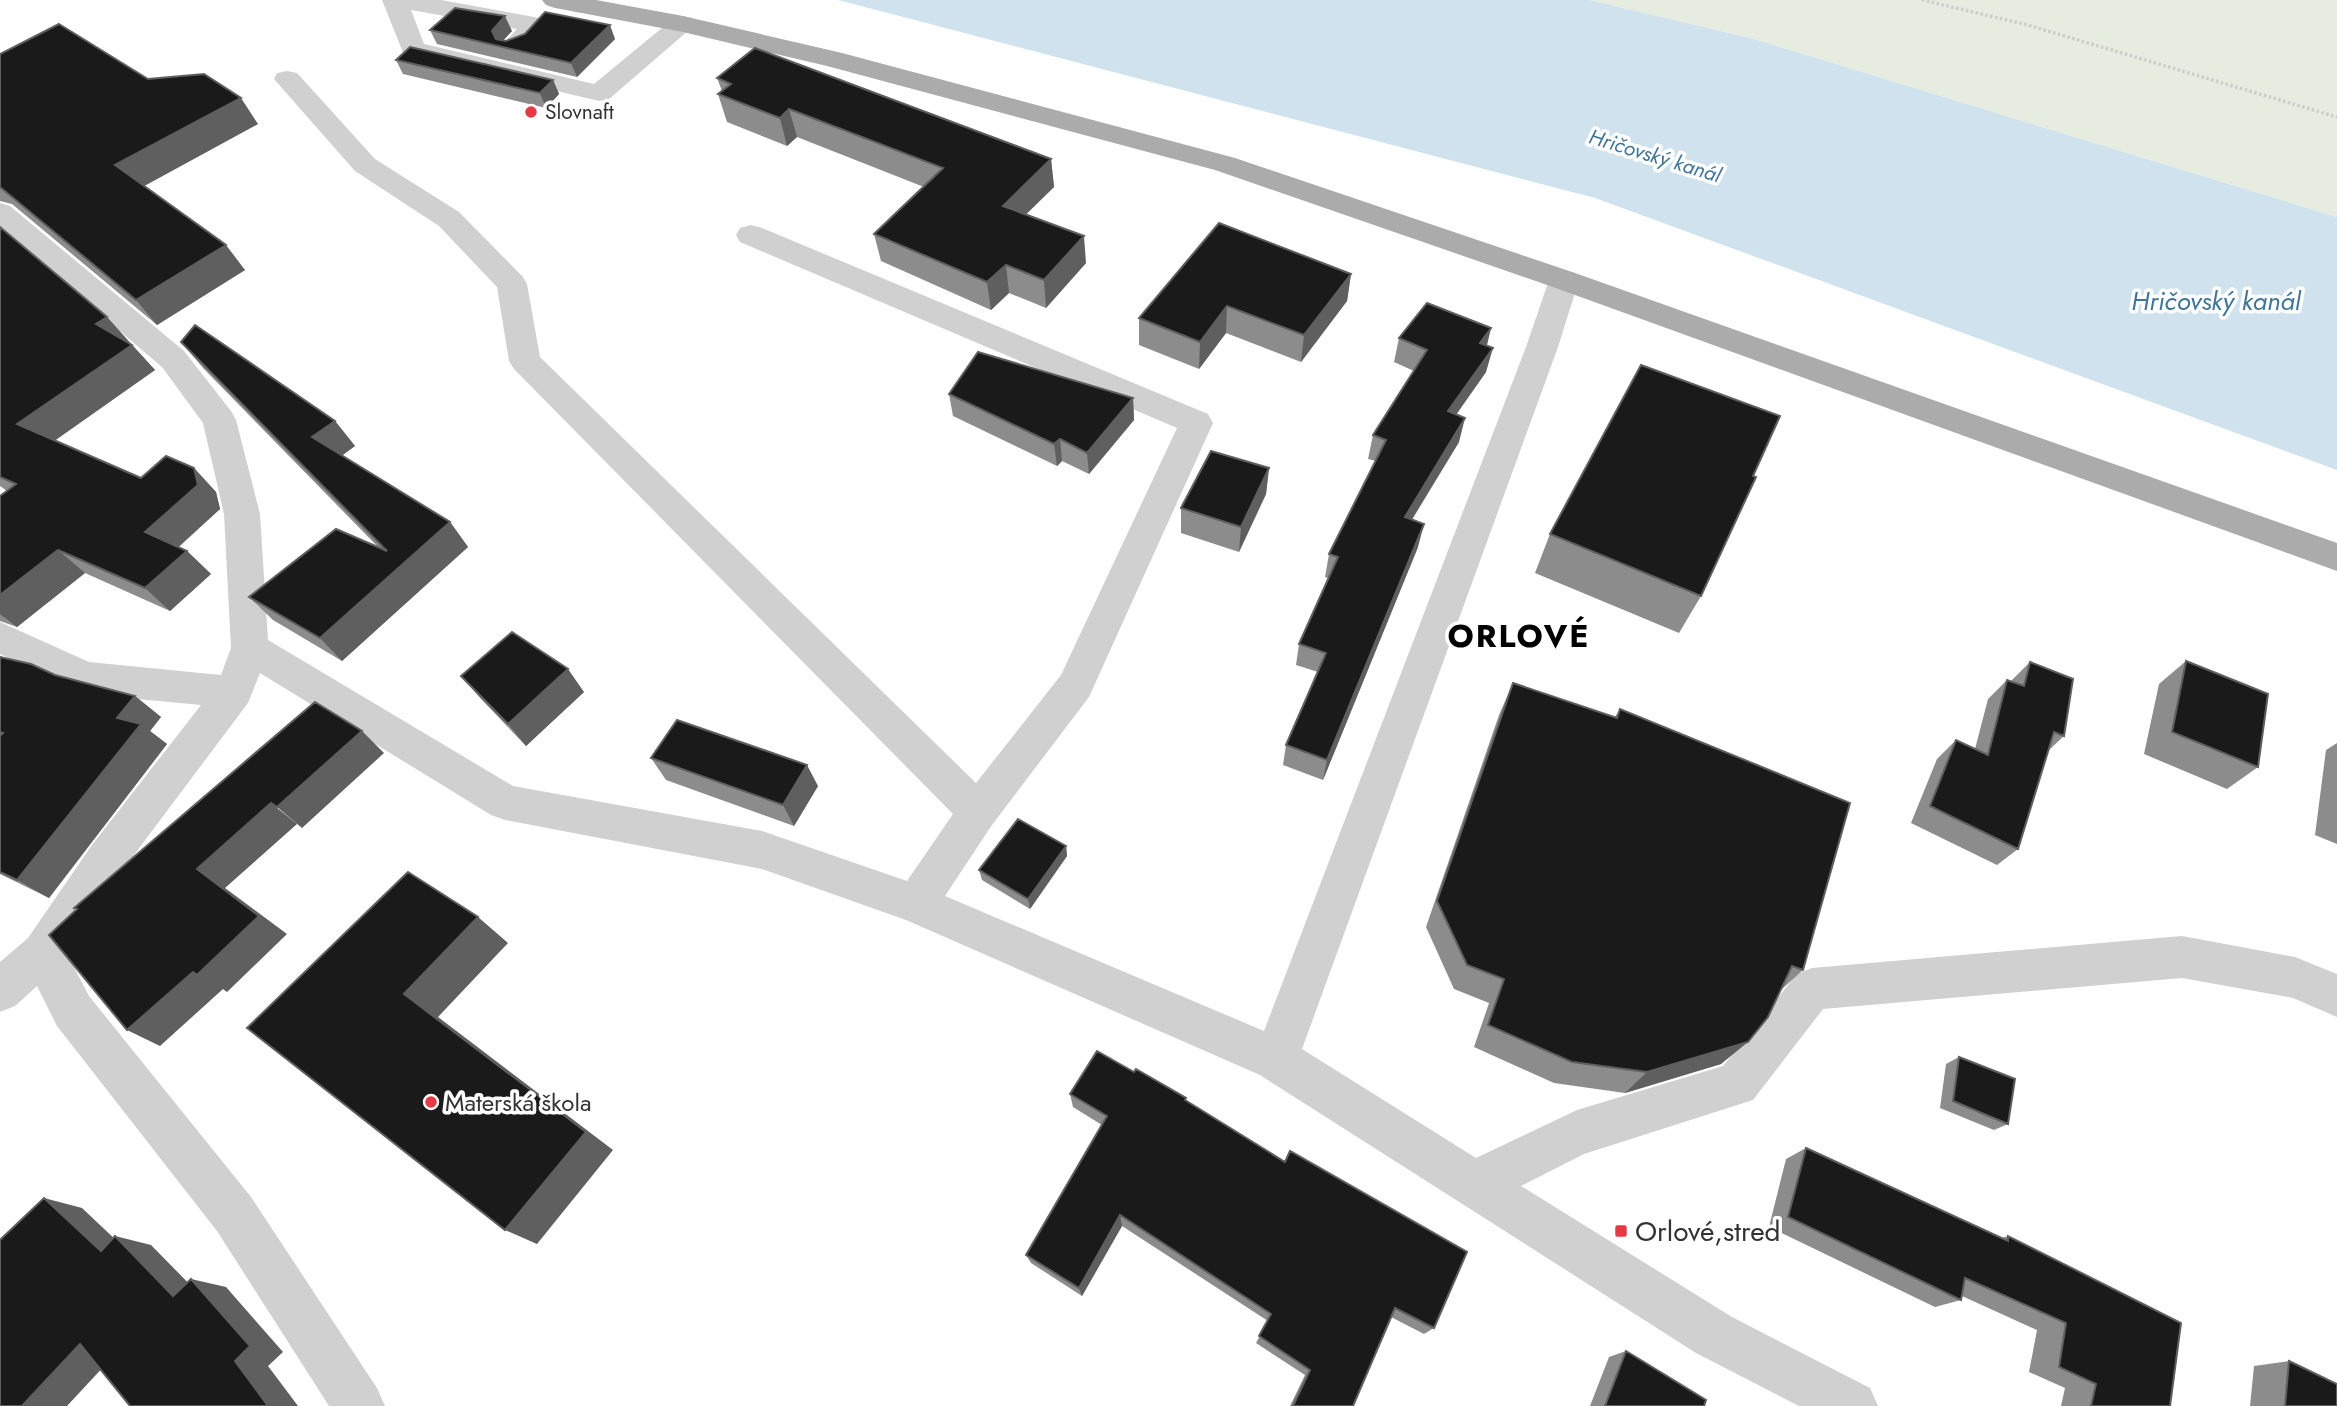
<svg xmlns="http://www.w3.org/2000/svg" width="2337" height="1406" viewBox="0 0 2337 1406" font-family="Jost,sans-serif">
<style>
.green{fill:#e6ecdf}
.water{fill:#cfe2ee}
.lines{fill:none;stroke-linecap:round;stroke-linejoin:round}
.path{stroke:#cdcdcd;stroke-width:3.5;stroke-dasharray:2.5 2.5;stroke-linecap:butt}
.minor{fill:#d0d0d0;fill-rule:evenodd}
.major{fill:#ababab;fill-rule:evenodd}
.wall{fill:#8c8c8c}
.shaded-wall{fill:#5f5f5f}
.building{fill:#1a1a1a;stroke:#5f5f5f;stroke-width:2}
.poi-dot{fill:#e63946;stroke:#fff;stroke-width:2.5}
.labels{text-anchor:middle;dominant-baseline:central;stroke-width:7;stroke-linejoin:round;paint-order:stroke}
.far-poi-label{font-size:21px;fill:#333;stroke:#fff;text-anchor:start}
.far-water-label{font-size:21px;font-style:italic;fill:#3f7597;stroke:#fff}
.poi-label{font-size:24px;fill:#333;stroke:#fff;text-anchor:start}
.water-label{font-size:26px;font-style:italic;fill:#3f7597;stroke:#fff}
.near-poi-label{font-size:28px;fill:#333;stroke:#fff;text-anchor:start}
.district-label{font-size:32px;font-weight:bold;letter-spacing:2px;fill:#000;stroke:#fff}
</style>
<rect width="100%" height="100%" fill="#fff"/>
<!-- green -->
<path class="green" d="M1590,0H2337V217L1754,39Z"/>
<!-- water -->
<path class="water" d="M838,0H1590L1754,39L2337,217V470L1595,198Z"/>
<g class="lines">
<!-- path -->
<path class="path" d="M1922,0L2024,24L2337,117"/>
<!-- minor -->
<path class="minor" d="M382,0H441L545,19L549,25C538,40 524,56 505,52L501,46L517,29L411,10L424,44L594,84L674,18L683,16L692,18L696,24L609,99L599,101L404,55Z
M287,71L297,73L375,159L459,212L523,277L527,284L540,357L976,783L1061,675L1177,428L740,242L736,235L740,228L751,225L762,228L1208,414L1213,423L1089,697L992,825L945,896L1264,1031L1526,347L1549,280L1553,273L1564,270L1575,273L1579,280L1558,347L1302,1049L1476,1158L1577,1110L1723,1066L1797,974L1812,968L2182,936L2295,957L2337,974V1017L2293,998L2182,978L1823,1009L1753,1100L1584,1154L1521,1186L1732,1317L1870,1388L1878,1406H1799L1696,1353L1260,1075L906,920L762,869L505,820L491,815L260,673L248,703L122,871L67,954L89,996L251,1197L377,1388L385,1406H329L217,1231L57,1026L37,986L15,1006L0,1012V962L28,938L92,845L201,705L84,694L0,654V622L89,662L221,675L231,648L224,514L203,423L162,367L0,229V203L10,206L184,351L231,411L236,420L260,514L268,640L513,786L762,831L907,881L953,814L514,369L509,361L497,287L439,226L355,171L274,79L277,73Z"/>
<!-- major -->
<path class="major" d="M542,0H596L683,16L842,53L1235,158L1575,273L2337,543V571L1553,287L1215,170L827,66L683,32L555,8L546,5Z"/>
</g>
<!-- wall -->
<path class="wall" d="M430,30L512,31L503,40L615,39L577,77L437,44Z
M0,54L148,79L258,124L144,186L245,270L157,325L12,204L0,201Z
M396,60L553,80L559,94L546,108L403,74Z
M717,78L1051,159L1054,187L1026,214L1086,263L1046,308L1009,293L991,310L881,261L874,234L924,187L797,137L787,146L727,122L718,94L722,91Z
M0,227L107,317L155,370L55,440L141,478L194,468L216,492L220,509L179,547L187,551L211,574L170,611L85,573L17,627L0,621V496L7,491L0,486Z
M1351,274L1347,301L1301,362L1226,333L1199,369L1139,345V318Z
M1491,328L1487,345L1486,372L1456,414L1459,442L1412,520L1418,547L1323,780L1283,765L1286,745L1318,672L1296,665L1299,644L1328,578L1325,577L1329,554L1376,461L1368,459L1373,435L1414,371L1394,362L1399,338Z
M181,342L335,421L355,446L342,455L450,522L468,547L342,661L273,620L249,597L379,548L203,368Z
M949,394L1133,398L1134,420L1089,474L1062,461L1057,466L953,416Z
M1269,468L1266,494L1239,552L1181,533V508Z
M1550,534L1701,596L1679,633L1535,573Z
M0,657L55,675L135,696L161,717L150,731L167,744L49,898L0,874Z
M2186,661L2258,767L2227,789L2144,754L2159,684Z
M2030,662L2064,736L2049,750L2018,849L1997,865L1911,823L1937,759L1956,740L1975,749L1988,699L2007,680L2011,681Z
M461,676L584,692L526,746L481,699Z
M1513,683L1615,717L1620,709L1803,970L1781,990L1721,1064L1625,1093L1554,1083L1474,1047L1489,1003L1454,989L1426,927L1499,715Z
M2337,743V844L2315,835L2326,750Z
M651,758L818,786L794,826L666,780Z
M1066,846L1067,856L1030,909L982,880L979,870Z
M1959,1057L2008,1124L1994,1130L1940,1108L1946,1064Z
M1134,1072L1186,1101L1434,1328L1424,1334L1391,1317L1353,1406H1290L1305,1375L1256,1343L1268,1321L1122,1226L1082,1296L1031,1263L1026,1255L1102,1125L1073,1107L1070,1094Z
M1806,1148L2002,1238L2008,1236L2170,1406H2061L2065,1388L2029,1372L2037,1330L1962,1296L1961,1300L1935,1307L1769,1227L1786,1159Z
M1626,1351L1704,1406H1590L1609,1357Z
M2289,1361L2337,1406H2250L2254,1366Z"/>
<!-- shaded-wall -->
<path class="shaded-wall" d="M505,16L512,31L498,46L492,31Z
M610,25L615,39L577,77L571,63Z
M553,80L559,94L546,108L540,93Z
M241,98L258,124L135,191L115,165Z
M789,109L797,137L787,146L780,118Z
M1051,159L1054,187L1007,233L1003,206Z
M1084,236L1086,263L1046,308L1044,280Z
M226,245L245,270L157,325L136,300Z
M1006,265L1009,293L991,310L987,282Z
M1351,274L1347,301L1301,362L1304,335Z
M1227,306L1226,333L1199,369L1200,342Z
M107,317L130,343L96,324Z
M1491,328L1485,352L1480,343Z
M132,345L155,370L43,449L17,424Z
M1493,348L1486,372L1442,435L1448,411Z
M1133,398L1134,420L1089,474L1087,453Z
M1465,418L1459,442L1399,540L1405,517Z
M335,421L355,446L332,463L312,437Z
M1060,439L1062,461L1057,466L1054,444Z
M194,468L216,492L220,509L169,555L145,532Z
M1269,468L1266,494L1239,552L1241,527Z
M450,522L468,547L342,661L320,638Z
M1424,524L1418,547L1323,780L1327,760Z
M58,550L85,573L17,627L0,614V595Z
M187,551L211,574L170,611L145,588Z
M568,669L584,692L526,746L508,724Z
M135,696L161,717L150,731L167,744L49,898L17,880L117,718Z
M362,731L384,753L302,828L277,807Z
M807,765L818,786L794,826L783,805Z
M271,803L297,824L225,888L287,934L227,992L223,989L160,1046L127,1030L197,869Z
M1066,846L1067,856L1030,909L1028,899Z
M478,917L508,943L438,1017L613,1150L537,1244L505,1230L404,994Z
M1748,1042L1721,1064L1625,1093L1647,1072Z
M44,1198L82,1208L137,1260L101,1251Z
M1120,1215L1122,1226L1082,1296L1079,1288Z
M115,1236L151,1245L208,1303L173,1296Z
M191,1279L226,1287L283,1352L268,1366L298,1406H268L235,1361Z
M80,1344L119,1350L67,1406H22Z"/>
<!-- building -->
<path class="building" d="M455,8L505,16L492,31L496,39L506,41L525,34L545,12L610,25L571,63L430,30Z
M59,24L148,79L204,74L241,98L115,165L226,245L136,300L0,187V54Z
M410,47L553,80L540,93L396,60Z
M755,48L1051,159L1003,206L1084,236L1044,280L1006,265L987,282L874,234L943,168L789,109L780,118L718,94L731,84L717,78Z
M1219,223L1351,274L1304,335L1227,306L1200,342L1139,318Z
M0,227L107,317L96,324L132,345L17,424L141,478L166,456L194,468L198,485L145,532L187,551L145,588L58,550L0,595V496L16,484L0,477Z
M1427,303L1491,328L1480,343L1493,348L1448,411L1465,418L1405,517L1424,524L1327,760L1286,745L1326,653L1299,644L1338,557L1329,554L1386,440L1373,435L1427,350L1399,338Z
M195,325L335,421L312,437L450,522L320,638L249,597L336,529L387,551L181,342Z
M978,352L1133,398L1087,453L1060,439L1054,444L949,394Z
M1641,365L1780,416L1753,476L1756,477L1701,596L1550,534Z
M1211,451L1269,468L1241,527L1181,508Z
M512,632L568,669L508,724L461,676Z
M0,657L31,664L55,675L135,696L117,718L141,724L17,880L0,872V736L3,733L0,732Z
M2186,661L2268,694L2258,767L2172,732Z
M2030,662L2073,679L2064,736L2054,732L2018,849L1930,806L1956,740L1988,755L2007,680L2024,686Z
M1513,683L1617,718L1620,709L1850,803L1803,970L1792,966L1768,1017L1748,1042L1647,1072L1572,1062L1488,1025L1504,979L1467,965L1437,901Z
M315,702L362,731L277,807L271,803L197,869L259,916L197,975L193,972L127,1030L49,935L77,909L74,908Z
M677,720L807,765L783,805L651,758Z
M1018,819L1066,846L1028,899L979,870Z
M408,872L478,917L404,994L586,1132L505,1230L247,1028Z
M1097,1051L1134,1072L1136,1069L1186,1098L1185,1100L1285,1162L1290,1151L1467,1252L1434,1328L1395,1308L1353,1406H1293L1310,1370L1259,1336L1271,1314L1120,1215L1079,1288L1026,1255L1107,1116L1070,1094Z
M1959,1057L2015,1079L2008,1124L1953,1101Z
M1806,1148L2008,1241V1236L2181,1323L2170,1406H2091L2096,1384L2059,1367L2066,1323L1965,1278L1961,1300L1788,1217Z
M44,1198L101,1251L115,1236L173,1296L191,1279L250,1346L235,1361L268,1406H130L80,1344L22,1406H0V1240Z
M1626,1351L1706,1400L1704,1406H1605Z
M2289,1361L2337,1384V1406H2285Z"/>
<!-- markers -->
<g class="poi-dot">
<circle cx="531" cy="112" r="7"/>
<circle cx="431" cy="1102" r="7"/>
<rect x="1614" y="1224" width="14" height="14" rx="3.5"/>
</g>
<g class="labels">
<!-- far-poi labels -->
<g class="far-poi-label">
<text x="545" y="112">Slovnaft</text>
</g>
<!-- far-water labels -->
<g class="far-water-label">
<text transform="translate(1655 156) rotate(17)">Hričovský kanál</text>
</g>
<!-- poi labels -->
<g class="poi-label">
<text x="445" y="1102">Materská škola</text>
</g>
<!-- water labels -->
<g class="water-label">
<text x="2216" y="301">Hričovský kanál</text>
</g>
<!-- near-poi labels -->
<g class="near-poi-label">
<text x="1635" y="1231">Orlové,stred</text>
</g>
<!-- district labels -->
<g class="district-label">
<text x="1519" y="636">ORLOVÉ</text>
</g>
</g>
</svg>
